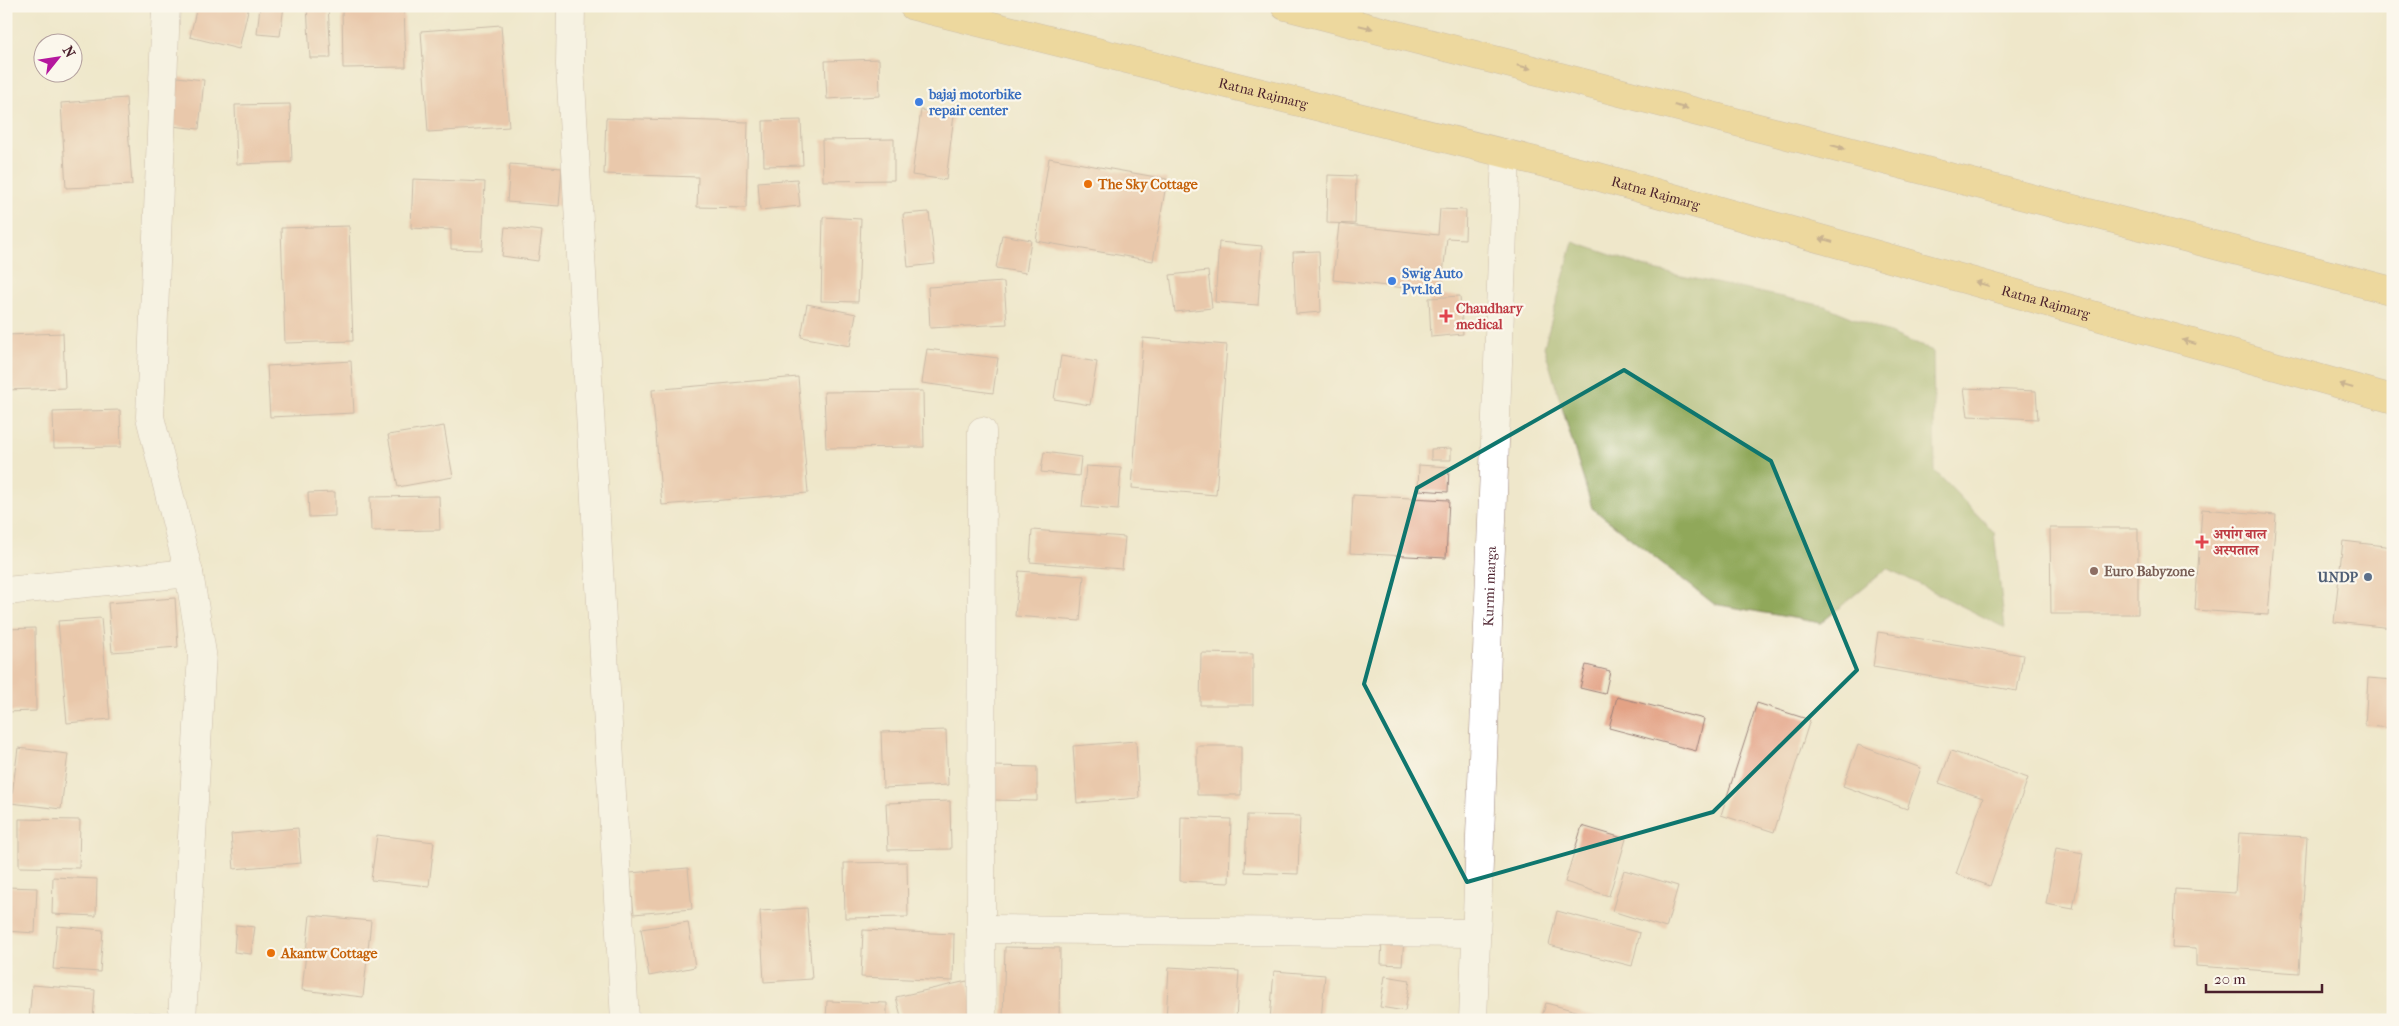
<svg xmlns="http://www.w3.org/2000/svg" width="2399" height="1026" viewBox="0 0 2399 1026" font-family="'IM FELL French Canon','Noto Serif Devanagari',serif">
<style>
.forest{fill:#90a85a;stroke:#6d6442}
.building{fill:#e3a285}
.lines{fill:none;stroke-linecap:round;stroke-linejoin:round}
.street-casing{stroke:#9c837b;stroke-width:29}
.highway-casing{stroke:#9c837b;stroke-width:29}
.street{stroke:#fff;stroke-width:28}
.highway{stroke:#ebc669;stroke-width:28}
.oneway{fill:#9a724a}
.marked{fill:none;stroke:#0f766e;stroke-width:4;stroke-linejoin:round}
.shop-dot{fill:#3f7fe0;stroke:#fbf7ec;stroke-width:2}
.food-dot{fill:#e8710a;stroke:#fbf7ec;stroke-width:2}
.health-dot{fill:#e0444e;stroke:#fbf7ec;stroke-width:2}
.education-dot{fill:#8d6e63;stroke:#fbf7ec;stroke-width:2}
.service-dot{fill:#5c6f8a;stroke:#fbf7ec;stroke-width:2}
.labels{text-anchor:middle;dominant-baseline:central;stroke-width:4.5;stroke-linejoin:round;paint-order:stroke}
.street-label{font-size:14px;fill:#4a1f2b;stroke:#fbf7ec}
.shop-label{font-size:14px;font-weight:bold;fill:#366cbe;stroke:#fbf7ec;text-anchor:start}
.food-label{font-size:14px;font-weight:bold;fill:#c56008;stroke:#fbf7ec;text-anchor:start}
.health-label{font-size:14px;font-weight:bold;fill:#be3a42;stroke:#fbf7ec;text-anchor:start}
.education-label{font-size:14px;font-weight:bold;fill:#785e54;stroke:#fbf7ec;text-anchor:start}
.service-label{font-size:14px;font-weight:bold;fill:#4e5e75;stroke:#fbf7ec;text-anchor:end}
</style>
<rect width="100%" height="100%" fill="#fbf7ec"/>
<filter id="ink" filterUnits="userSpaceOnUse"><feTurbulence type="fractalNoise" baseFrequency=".02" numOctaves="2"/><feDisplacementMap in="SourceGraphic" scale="10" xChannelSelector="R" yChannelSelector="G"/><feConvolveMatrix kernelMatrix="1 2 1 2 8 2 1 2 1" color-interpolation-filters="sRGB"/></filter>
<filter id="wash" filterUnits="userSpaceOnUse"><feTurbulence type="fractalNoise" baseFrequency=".0096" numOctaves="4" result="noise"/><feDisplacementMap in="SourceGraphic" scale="20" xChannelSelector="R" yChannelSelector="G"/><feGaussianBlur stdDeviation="1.12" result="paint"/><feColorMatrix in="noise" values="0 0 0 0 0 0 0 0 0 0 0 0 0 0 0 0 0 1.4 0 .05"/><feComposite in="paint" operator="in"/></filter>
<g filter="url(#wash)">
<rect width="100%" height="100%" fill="#efe7cb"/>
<!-- forest -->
<path class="forest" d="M1573,242L1658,271L1825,306L1933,351L1935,471L1994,532L2005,628L1887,568L1821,623L1714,604L1592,508L1544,347Z"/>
<g id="blocks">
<!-- building -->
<path class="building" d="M197,6H249L239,49L190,37Z
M260,6H284L280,36L257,34Z
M307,6H328L331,58H310Z
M342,6H404L406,67L343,68Z
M501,25L509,127L428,132L421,31Z
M879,59L880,96L827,99L825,61Z
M177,77L204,80L199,129L172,126Z
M126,98L132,185L66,188L61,103Z
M290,104L292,162L237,164L235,105Z
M921,110L954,115L946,180L912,175Z
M606,118L748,122L746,208L697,207L698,177L604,174Z
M801,120L803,165L764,166L763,121Z
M894,139V180L823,181L822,140Z
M1049,158L1167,179L1153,261L1036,241Z
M510,164L562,168L559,206L507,202Z
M1328,175L1356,176L1355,224L1327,223Z
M413,179L485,182L482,250L451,249V230L411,228Z
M797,179L800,206L760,210L758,182Z
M1440,209L1466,210L1465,239L1447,238L1441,292L1333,280L1339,224L1438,235Z
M929,212L935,264L908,267L903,214Z
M823,217L861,219L858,302L821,301Z
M349,226L353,341L285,343L281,228Z
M505,227L542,231L538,261L502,256Z
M1002,235L1031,240L1026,273L996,268Z
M1219,242L1262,246L1258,305L1215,302Z
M1319,251L1321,312L1296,314L1293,252Z
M1208,271L1212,308L1175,312L1170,275Z
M1004,282L1007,324L930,328L928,287Z
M1460,296L1463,334L1431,337L1429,298Z
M807,304L856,314L850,346L801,337Z
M63,333L65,388L6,390V335Z
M1143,338L1227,345L1216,495L1132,488Z
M927,349L998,358L993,393L922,383Z
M1061,356L1097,362L1090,405L1054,399Z
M351,361L354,413L270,417L267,366Z
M798,377L808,493L662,505L652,390Z
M1964,388L2036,391L2038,419L1968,416Z
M923,391L924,447L826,448L824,392Z
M120,410L121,447L54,448L53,412Z
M444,426L453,477L398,487L388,435Z
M1451,448V460H1431V449Z
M1044,452L1081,457L1079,476L1041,472Z
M1419,465L1449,467L1448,492L1418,490Z
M1086,466L1121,468L1118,510L1082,507Z
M335,492V516L309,517L308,493Z
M1353,495L1449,500L1446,558L1350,553Z
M439,496L440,530L371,531L370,497Z
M2202,509L2276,515L2268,615L2195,610Z
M2050,528H2138V614H2051Z
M1032,530L1125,537L1122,569L1030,562Z
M2343,541L2393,547V628L2334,622Z
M1019,571L1084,576L1080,621L1015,616Z
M175,598L178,647L112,652L108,603Z
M101,618L110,719L67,723L58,621Z
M35,628L36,711L6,712V629Z
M1878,632L2023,655L2017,691L1873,667Z
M1201,653L1253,654V705H1200Z
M1586,665L1610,671L1605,694L1580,688Z
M2368,678L2393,680V728L2365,726Z
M1617,697L1704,719L1696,751L1609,728Z
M1757,703L1810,720L1774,832L1721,815Z
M946,730L948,785L883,788L881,732Z
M1136,741L1139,798L1077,803L1073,746Z
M1858,745L1921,768L1907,809L1843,786Z
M1197,746H1241V795H1197Z
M18,748L68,754L61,809L11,803Z
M1951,751L2028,778L1990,886L1956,874L1983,798L1939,783Z
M993,766L1037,767V801L993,800Z
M950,801L951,849L888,850L886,803Z
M1247,815L1300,816L1298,874L1245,872Z
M1181,817L1231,819L1229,883L1180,881Z
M19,819L80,820L79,868L19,867Z
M1582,826L1626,839L1609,896L1565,882Z
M298,828L301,863L234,869L231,834Z
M2239,833L2307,837L2299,973L2196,966V948L2172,947L2175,889L2235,893Z
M377,835L434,842L429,886L371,880Z
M2056,848L2083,853L2073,909L2046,904Z
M907,862L908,917L845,918L844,863Z
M688,868L692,909L634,914L630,873Z
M1624,870L1678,886L1666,928L1612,911Z
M53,877L97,879L96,916L52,914Z
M6,887L37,888L35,933L6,931Z
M807,908L812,979L764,982L760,911Z
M1557,911L1640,933L1632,966L1549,945Z
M310,915L371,921L363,997L302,990Z
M688,922L695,967L649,976L641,929Z
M236,925L255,927L251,954L234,952Z
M57,926L103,930L100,972L53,969Z
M863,930L954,934L953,981L861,977Z
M1382,938L1404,939L1402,965L1381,964Z
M1005,947L1060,948L1059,1020H1003Z
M1169,967L1239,971L1236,1020H1166Z
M1274,971L1325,975L1321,1020H1270Z
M1385,976L1410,980L1405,1011L1380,1007Z
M967,981L977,1020H902L896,997Z
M32,985L95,990L93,1020H29Z
M827,1001L887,1003V1020H826Z
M1546,1003L1606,1019V1020H1541Z
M125,1012L165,1014V1020H124Z"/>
</g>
</g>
<g filter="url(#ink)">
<use href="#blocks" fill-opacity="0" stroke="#9c837b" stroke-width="1"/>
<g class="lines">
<defs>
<g id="street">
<path d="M166,6L150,417L189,573L202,653L182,1020"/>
<path d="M571,6L570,65L625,1020"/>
<path d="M6,591L189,573"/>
<path d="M981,929L982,431"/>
<path d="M982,1020L981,929L1475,933"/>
<path id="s1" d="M1473,1020L1506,153"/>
</g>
<g id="highway">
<path id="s2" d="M913,6L1592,175L2393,399"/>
<path d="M1285,6L2393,291"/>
</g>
</defs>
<!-- street casing -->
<use href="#street" class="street-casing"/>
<!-- highway casing -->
<use href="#highway" class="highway-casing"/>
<!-- street -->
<use href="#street" class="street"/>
<!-- highway -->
<use href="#highway" class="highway"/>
</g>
<!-- one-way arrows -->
<defs><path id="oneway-solid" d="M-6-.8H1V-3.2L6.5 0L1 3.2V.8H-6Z" transform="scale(1.25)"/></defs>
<g class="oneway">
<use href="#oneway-solid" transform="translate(1366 27) rotate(14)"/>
<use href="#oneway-solid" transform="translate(1524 67) rotate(14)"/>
<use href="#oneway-solid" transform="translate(1681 107) rotate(15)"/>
<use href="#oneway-solid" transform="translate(1838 147) rotate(15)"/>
<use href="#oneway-solid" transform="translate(1826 240) rotate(-164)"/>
<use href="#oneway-solid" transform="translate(1982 284) rotate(-164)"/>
<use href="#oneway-solid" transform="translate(2189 342) rotate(-164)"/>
<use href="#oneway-solid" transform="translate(2346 386) rotate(-164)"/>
</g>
</g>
<!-- marked area -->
<path d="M0 0H2399V1026H0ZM1624,370L1771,461L1857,670L1713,812L1467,882L1364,684L1417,488Z" fill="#efe7cb" fill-opacity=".55" fill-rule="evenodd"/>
<path class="marked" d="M1624,370L1771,461L1857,670L1713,812L1467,882L1364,684L1417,488Z"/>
<!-- markers -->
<g class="shop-dot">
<circle cx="919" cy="102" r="5"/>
<circle cx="1392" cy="281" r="5"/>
</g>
<g class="food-dot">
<circle cx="1088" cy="184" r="5"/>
<circle cx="271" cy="953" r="5"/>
</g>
<g class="health-dot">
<path d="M1443.5 308.5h5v5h5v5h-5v5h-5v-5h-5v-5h5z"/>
<path d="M2199.5 534.5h5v5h5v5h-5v5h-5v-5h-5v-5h5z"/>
</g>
<circle class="education-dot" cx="2094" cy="571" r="5"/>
<circle class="service-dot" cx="2368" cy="577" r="5"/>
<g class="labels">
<!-- street labels -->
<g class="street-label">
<text stroke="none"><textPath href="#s2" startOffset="361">Ratna Rajmarg</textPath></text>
<text stroke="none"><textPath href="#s2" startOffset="766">Ratna Rajmarg</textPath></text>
<text stroke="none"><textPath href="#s2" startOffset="1171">Ratna Rajmarg</textPath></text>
<text stroke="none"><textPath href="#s1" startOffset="434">Kurmi marga</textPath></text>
</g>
<!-- shop labels -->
<g class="shop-label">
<text x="929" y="94">bajaj motorbike<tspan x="929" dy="16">repair center</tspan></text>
<text x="1402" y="273">Swig Auto<tspan x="1402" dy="16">Pvt.ltd</tspan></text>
</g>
<!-- food labels -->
<g class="food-label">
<text x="1098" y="184">The Sky Cottage</text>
<text x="281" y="953">Akantw Cottage</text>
</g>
<!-- health labels -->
<g class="health-label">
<text x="1456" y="308">Chaudhary<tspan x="1456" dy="16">medical</tspan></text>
<text x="2213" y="534">अपांग बाल<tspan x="2213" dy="16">अस्पताल</tspan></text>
</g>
<!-- education labels -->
<g class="education-label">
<text x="2104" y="571">Euro Babyzone</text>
</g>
<!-- service labels -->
<g class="service-label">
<text x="2358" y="577">UNDP</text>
</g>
</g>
<!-- margin -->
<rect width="2399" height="1026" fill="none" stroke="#fbf7ec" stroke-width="25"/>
<!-- north arrow -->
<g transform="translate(58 58) rotate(60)"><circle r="24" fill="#fbf7ec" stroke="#b4a19f"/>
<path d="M0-4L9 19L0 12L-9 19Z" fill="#b5179e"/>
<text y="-8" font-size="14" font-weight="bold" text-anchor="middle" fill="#4a1f2b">N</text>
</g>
<!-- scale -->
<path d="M2206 984v8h116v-8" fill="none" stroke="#4a1f2b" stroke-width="2.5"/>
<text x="2214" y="984" font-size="15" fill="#4a1f2b" stroke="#fbf7ec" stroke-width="4" paint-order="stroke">20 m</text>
</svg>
